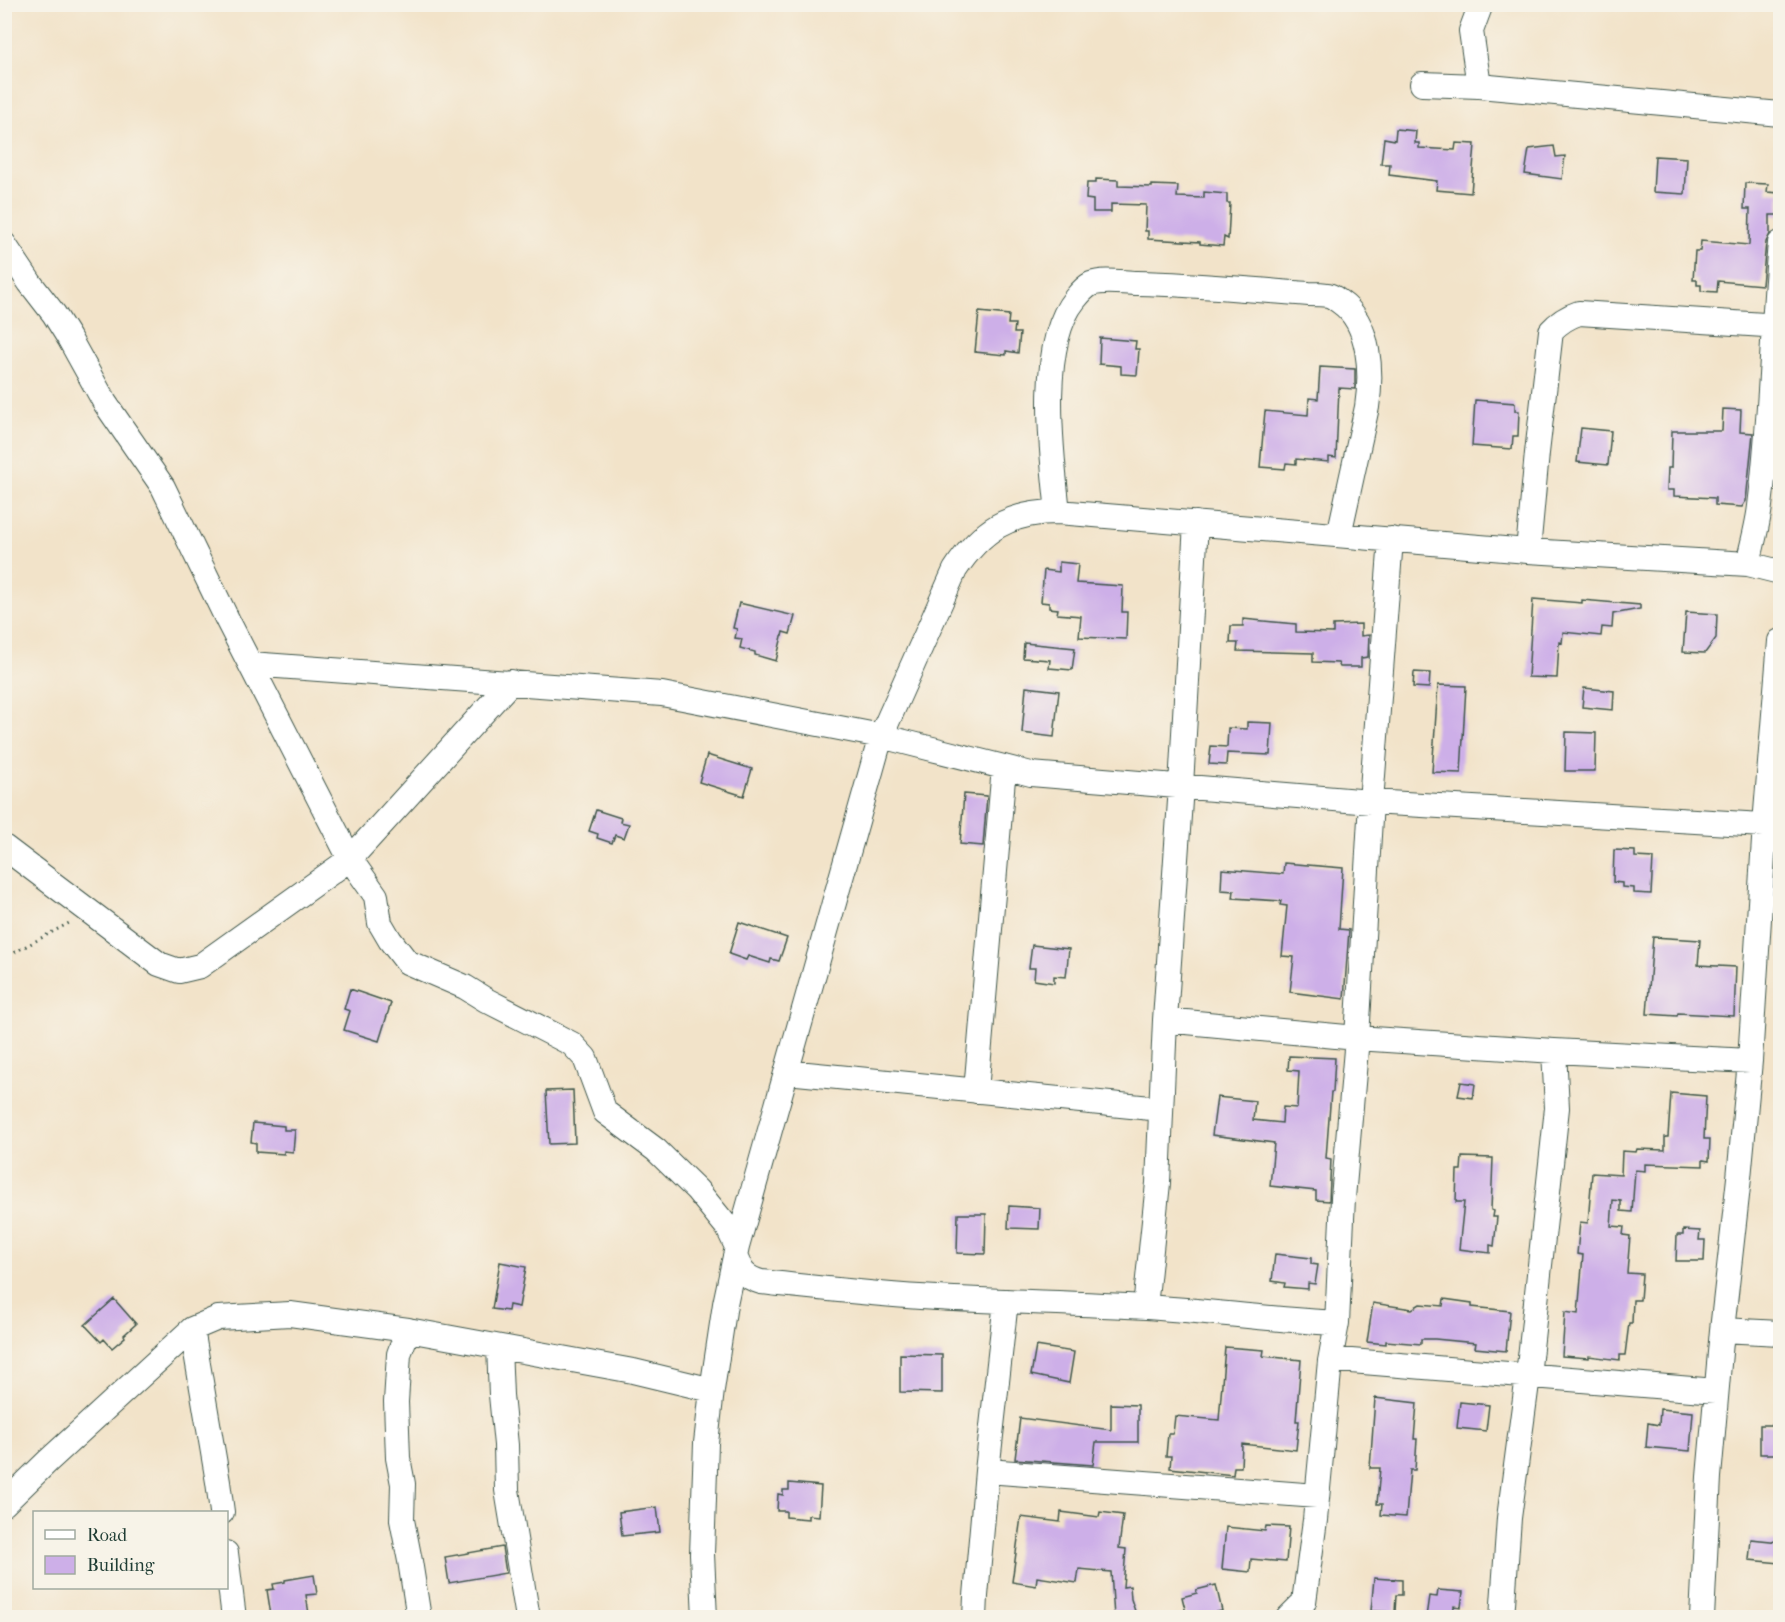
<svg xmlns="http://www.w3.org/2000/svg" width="1785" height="1622" viewBox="0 0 1785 1622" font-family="'IM FELL French Canon',serif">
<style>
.building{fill:#cdafe8}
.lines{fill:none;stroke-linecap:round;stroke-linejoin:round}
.minor-casing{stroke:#3f564a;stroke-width:26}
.path{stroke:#3f564a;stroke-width:3;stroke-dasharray:1.5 4.5;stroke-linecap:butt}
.minor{stroke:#fff;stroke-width:24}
</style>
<rect width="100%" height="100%" fill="#f7f3e8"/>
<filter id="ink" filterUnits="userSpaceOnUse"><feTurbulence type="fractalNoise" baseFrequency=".0167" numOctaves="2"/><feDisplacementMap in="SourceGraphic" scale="12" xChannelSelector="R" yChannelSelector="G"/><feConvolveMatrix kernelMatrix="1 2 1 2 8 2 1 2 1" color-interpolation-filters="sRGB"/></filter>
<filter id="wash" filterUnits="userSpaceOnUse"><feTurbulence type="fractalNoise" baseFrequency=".008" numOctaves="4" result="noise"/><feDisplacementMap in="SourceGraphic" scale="24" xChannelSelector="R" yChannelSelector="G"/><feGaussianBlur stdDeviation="1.35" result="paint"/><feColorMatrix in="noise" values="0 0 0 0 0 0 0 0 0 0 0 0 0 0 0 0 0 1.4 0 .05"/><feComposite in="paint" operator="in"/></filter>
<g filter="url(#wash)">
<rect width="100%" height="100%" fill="#f2e3c9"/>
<g id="blocks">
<!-- building -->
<path class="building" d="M1396,129L1416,131L1415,143H1419V148L1455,150L1456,143L1475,144L1471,193L1436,190L1437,181L1389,175L1390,164H1381L1384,138L1395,140Z
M1554,146L1556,157L1565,156L1562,179L1525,174L1529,149Z
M1655,156L1687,158L1685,194L1653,192Z
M1096,179L1118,180V186L1152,187V185L1178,186L1177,197L1204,198V192L1227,194V203H1230L1228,239L1224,237L1223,246L1200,244V242L1148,239V231H1145L1146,205L1111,204V212H1093V200L1086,199L1087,183H1096Z
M1745,183L1768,184L1767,192L1780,193L1779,215H1770V234L1766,242L1762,285L1718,281L1717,292L1701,291V285H1697V280H1693L1695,251H1700L1701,241L1749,245L1750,209H1744Z
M979,312L1009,315L1008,324H1015L1014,333H1020L1018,353L1006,351V355L975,352Z
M1100,338L1136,341L1135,349H1139L1137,375L1121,374V366L1099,364Z
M1320,367L1355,369V389L1339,388L1336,458L1329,457V462L1296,459V464L1286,463L1285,469L1260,467L1265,411L1308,415L1309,398L1318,399Z
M1475,400L1515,403V411H1519L1518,436H1513L1512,449L1472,446Z
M1723,409L1741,410L1740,432L1753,433L1746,501L1742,507L1715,505V498L1674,496V490H1667L1668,468H1671L1672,431H1722Z
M1581,428L1611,431L1608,465L1577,462Z
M1059,562L1078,564L1076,583L1123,586L1122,612H1127L1126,639L1079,637L1081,616L1057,614L1058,609L1049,608V603L1041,602L1044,570L1059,572Z
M1533,599L1582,603V600L1640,605V609L1613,614L1612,628L1602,627L1601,636L1563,632L1562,643L1559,642L1557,678L1528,677Z
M739,603L795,616L790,634L783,632L776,661L755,655V652L740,648L742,639L735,638L737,629L733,628Z
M1686,612L1717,614L1716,638L1705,653L1683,652Z
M1243,619L1296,624V632L1333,633V625L1361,624V636L1369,635L1368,657L1361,658V667H1340L1338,663L1313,662V653L1237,651L1238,643H1230L1231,626H1243Z
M1024,643L1075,648L1072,670L1049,668L1050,660L1023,658Z
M1414,672L1430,673L1429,688L1413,687Z
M1438,685L1466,686L1461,773L1432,772Z
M1026,687L1059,691L1054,737L1022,733Z
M1584,688L1614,691L1613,710L1582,707Z
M1247,722L1272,723L1270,755L1227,753L1226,765L1209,764L1211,746L1227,747L1228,728L1247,729Z
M1566,732L1596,733L1595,771H1565Z
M707,755L752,769L744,796L699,782Z
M964,794L987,796L983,846L960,844Z
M596,810L621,818L620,822L629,824L624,838L615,835L612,843L597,838L598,834L589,831Z
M1614,850L1635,851V857L1653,858L1651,894L1634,893V888L1622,887V883L1613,882Z
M1284,863L1343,868L1339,929L1349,930L1344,999L1290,992L1294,957L1282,956L1287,906L1280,905L1281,901L1233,898L1234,891L1221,890L1222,869L1283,874Z
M739,922L787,938L779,961L771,959L770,963L748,956L746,960L729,954Z
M1653,937L1700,940L1698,965L1736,967L1734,1016L1678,1013L1677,1016L1647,1014Z
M1032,945L1069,949L1066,977L1054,976V983L1034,980L1035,968H1029Z
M350,989L391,1003L379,1041L344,1030L350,1011L344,1009Z
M1289,1056L1335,1058L1333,1092H1331L1326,1158L1331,1159L1329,1201L1316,1200V1191L1270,1186L1274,1143L1212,1135L1217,1097L1255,1101L1253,1120L1282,1123L1283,1107L1297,1108L1299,1071L1288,1070Z
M1461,1082L1475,1084L1473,1098L1458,1096Z
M573,1090L575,1143L549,1144L546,1091Z
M1671,1093L1706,1096L1704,1139H1710L1709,1161L1703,1160V1166L1645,1164V1171L1635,1170L1632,1212L1621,1211V1201L1613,1200L1611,1226L1624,1227L1623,1235L1630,1236L1627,1273L1642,1274L1640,1300H1633L1632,1323H1629L1625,1355H1620V1360L1589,1356V1358L1562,1356L1565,1312L1578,1314L1583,1255L1577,1254L1580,1222L1588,1223L1592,1173L1621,1175L1622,1151L1636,1152L1637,1149L1665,1150V1137H1668Z
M253,1123L284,1126V1130H295L293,1152L284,1151V1154L256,1152V1143L251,1142Z
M1462,1157L1493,1158L1491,1210L1494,1211L1493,1217H1497L1494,1246L1490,1245V1253L1459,1249L1464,1202H1456L1457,1170H1461Z
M1009,1206L1040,1208L1039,1229L1008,1228Z
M958,1214H986L985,1254L957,1253Z
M1683,1230L1700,1231L1699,1240H1705L1704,1261H1676L1677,1235H1683Z
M1275,1254L1311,1258V1264L1318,1265L1315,1284L1308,1283V1289L1284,1287L1285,1283L1272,1281Z
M500,1262L526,1267L519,1307L509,1305L508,1311L492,1309Z
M114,1299L136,1324L124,1335L125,1337L112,1348L104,1339L101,1342L85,1325Z
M1444,1299L1472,1303V1307L1510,1311L1506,1351L1475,1348L1476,1343L1435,1339H1421V1344L1386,1341V1344L1367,1342L1373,1303L1412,1309L1420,1304L1443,1306Z
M1036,1346L1074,1352L1069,1383L1031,1375Z
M1225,1347L1264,1350L1263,1356L1301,1360L1296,1421H1299L1296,1450L1242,1444L1241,1467H1234L1233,1475L1170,1468L1171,1456H1166L1168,1434H1173L1175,1416L1219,1420Z
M900,1354L942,1355V1393L900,1392Z
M1375,1398L1417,1403L1414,1439H1417L1415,1470H1410L1406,1517L1381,1515L1382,1504H1377L1380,1468H1370Z
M1460,1402L1489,1405L1486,1431L1457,1428Z
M1111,1404L1138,1405V1442H1096L1093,1465L1015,1459L1020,1418L1111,1430Z
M1660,1409L1693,1412L1690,1451L1646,1447L1648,1423L1659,1425Z
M1760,1425H1780V1454H1760Z
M789,1483L821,1486L819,1516L808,1515V1519L786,1517V1511H777L778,1494L783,1495V1490H789Z
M657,1507L660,1532L622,1536L619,1512Z
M1061,1512L1099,1517L1100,1512L1123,1515L1119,1548L1126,1549L1123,1587L1130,1586L1131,1599L1137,1617H1114L1111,1572L1079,1569L1077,1583L1037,1577L1036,1586L1012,1582L1021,1517L1060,1522Z
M1266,1526L1289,1527L1286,1562L1251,1559L1250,1572L1222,1569L1226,1527L1265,1531Z
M1751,1539L1780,1542V1563L1749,1560Z
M502,1547L506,1573L449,1583L445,1557Z
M314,1575L317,1594L306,1595L309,1614L288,1617H276L275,1614L271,1615L267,1590L274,1589L273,1584L285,1582V1580Z
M1374,1578L1402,1580V1595H1396L1395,1612L1371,1611Z
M1216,1585L1222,1611L1216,1612L1218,1617H1187L1182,1597L1197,1593L1196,1590Z
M1438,1590L1463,1592L1461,1607L1454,1606L1453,1617H1426L1429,1596L1437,1597Z"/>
</g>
</g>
<g filter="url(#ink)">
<use href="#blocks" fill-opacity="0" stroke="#3f564a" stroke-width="1.5"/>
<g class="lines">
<defs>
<path id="minor" d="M1481,4L1471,31L1479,86L1780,114
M1422,84L1479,86
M4,244L30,283L54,314L69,338L105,403L163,487L228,621L350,859L376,896L380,923L390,940L407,962L465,987L486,1000L572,1044L585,1058L605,1112L656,1150L697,1190L728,1228L737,1247
M1058,512C1052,456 1037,345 1075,299C1079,294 1085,287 1091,284C1104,279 1123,283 1137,283C1194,284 1252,290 1309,294C1315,294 1322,294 1328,295C1333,296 1337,300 1340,302C1371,323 1372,374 1367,407L1339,535
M1528,551L1537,453L1551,331C1559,322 1567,317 1579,313L1780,326
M1748,564C1752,545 1758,525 1760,506C1771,418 1772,330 1780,243
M250,664L662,694L881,736L1031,774L1371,802L1780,826
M4,847L159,964L179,971L200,966L350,859L511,682
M1165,1020L1357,1038L1554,1051L1750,1061
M787,1072L1161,1109
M976,1091L1004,767
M735,1256C741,1271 744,1277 761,1282C819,1288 878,1295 937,1298C1007,1302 1077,1303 1146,1307C1210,1311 1273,1320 1337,1323
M1006,1301L987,1471L1317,1496
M1145,1307L1158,1183L1165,1020L1181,786L1196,523
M192,1329L218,1482L222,1512
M1722,1330L1780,1333
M499,1347L501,1395L506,1445L507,1490L528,1618
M1330,1361H1351L1716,1391
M4,1504L48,1461L192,1329L218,1318L290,1314L408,1330
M226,1553L234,1618
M419,1618L410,1561L402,1520L403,1484L398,1458L396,1402L399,1354L408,1330L633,1371L712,1390
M705,1618L702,1554L706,1443L712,1390L725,1304L737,1247L881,736L955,570C981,530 1009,512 1058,512L1528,551L1748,564L1780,572
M975,1618L976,1596L987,1471
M1288,1618L1304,1602L1315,1520L1330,1361L1337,1323L1343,1198L1357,1038L1371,802L1391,539
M1502,1618L1509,1518L1528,1376L1557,1108L1554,1051
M1702,1618L1709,1477L1722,1330L1739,1178L1750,1061L1765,824L1780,641"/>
</defs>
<!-- minor casing -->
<use href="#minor" class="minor-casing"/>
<!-- path -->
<path class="path" d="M4,958L71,922"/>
<!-- minor -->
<use href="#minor" class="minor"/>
</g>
</g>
<!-- margin -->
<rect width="1785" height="1622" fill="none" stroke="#f7f3e8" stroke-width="24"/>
<!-- legend -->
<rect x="33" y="1511" width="195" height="78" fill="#f7f3e8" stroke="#a1aaa0" stroke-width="1.5"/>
<rect x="45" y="1530" width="30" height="9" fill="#ffffff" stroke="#a1aaa0" stroke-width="1.5"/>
<text x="87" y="1541" font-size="18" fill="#1f3d34">Road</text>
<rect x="45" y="1556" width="30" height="18" fill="#cdafe8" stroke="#a1aaa0" stroke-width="1.5"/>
<text x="87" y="1571" font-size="18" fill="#1f3d34">Building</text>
</svg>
